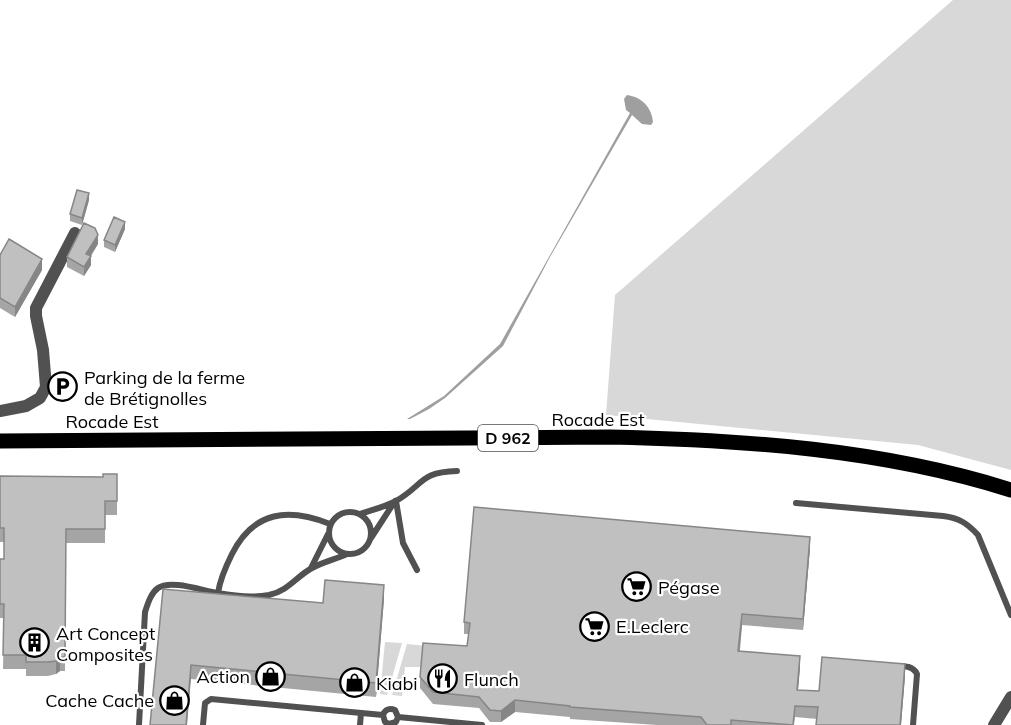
<svg xmlns="http://www.w3.org/2000/svg" width="1011" height="725" viewBox="0 0 1011 725" font-family="Mulish,sans-serif">
<style>
.green{fill:#d8d8d8}
.water{fill:#9f9f9f}
.lines{fill:none;stroke-linecap:round;stroke-linejoin:round}
.lane{stroke:#515151;stroke-width:6}
.street{stroke:#515151;stroke-width:12}
.primary{stroke:#000;stroke-width:15}
.wall{fill:#a5a5a5}
.shaded-wall{fill:#868686}
.building{fill:#c0c0c0;stroke:#868686;stroke-width:1.5}
.labels{text-anchor:middle;dominant-baseline:central;stroke-width:4.5;stroke-linejoin:round;paint-order:stroke}
.shield{fill:#fff;stroke:#4c4c4c;stroke-width:1.5}
.shield-label{font-size:16px;font-weight:bold;fill:#000}
.poi-label{font-size:18px;fill:#000;stroke:#fff;text-anchor:start}
.street-label{font-size:18px;fill:#000;stroke:#fff}
</style>
<rect width="100%" height="100%" fill="#fff"/>
<!-- green -->
<path class="green" d="M953,0H1011V470L918,445L606,415L615,295Z
M385,642L402,643L387,695L380,694Z
M407,644L436,647L422,667H405L402,696L392,695Z"/>
<!-- water -->
<path class="water" d="M627,95C642,97 652,108 653,122L651,125L642,124L632,115L550,257L503,346L445,398L429,409L410,419H407L444,396L500,344L630,113L626,110L624,99Z"/>
<g class="lines">
<!-- lane -->
<path class="lane" d="M396,501L403,543L417,570
M796,503L943,516C959,518 967,523 978,535L1011,615
M329 533a21 21 0 1 1 42 0a21 21 0 1 1-42 0Z
M360,514C372,510 385,507 396,501C424,485 419,472 457,471
M371,538L395,501
M311,568L328,534
M218,593C220,579 226,566 232,554C254,510 289,508 330,524
M897,666C905,666 913,666 917,674L913,725
M398,717L482,725
M139,725L145,612C148,603 151,593 158,588C171,579 203,591 218,593C234,596 253,598 269,595C288,591 297,576 312,568C323,562 336,559 347,554
M203,725L205,703L211,699L383,715C385,709 390,708 395,710L398,717L396,722L389,724L385,722L383,715
M360,725L361,713"/>
<!-- street -->
<path class="street" d="M0,411L26,406L40,398L46,387L43,350L36,316V308L75,233
M994,725L1011,697"/>
<!-- primary -->
<path class="primary" d="M0,441L610,437C745,440 882,449 1011,490"/>
</g>
<!-- wall -->
<path class="wall" d="M89,200L82,225L70,221V214Z
M125,229L115,252L104,247V240Z
M98,244L91,256V265L84,276L67,267V257Z
M0,255L42,270L15,317L0,308Z
M117,474V515H105V543H66L65,671H60L56,674L48,676H26V669H3L4,618H0V559H4V542H0V476L103,477Z
M810,548L803,630L742,625L740,651L800,667L798,690L819,691L905,676L901,725H816L817,719L795,717L794,725H657L570,719V717L515,712L501,722H490L479,708L433,704L420,688V677L467,646L469,634H464V622Z
M163,589L323,603L384,599L376,697L191,679Z"/>
<!-- shaded-wall -->
<path class="shaded-wall" d="M89,193V200L82,225V218Z
M125,222V229L115,252V245Z
M98,235V244L86,263V254Z
M91,256V265L84,276V267Z
M42,259V270L15,317V307Z
M810,537V548L803,630V619Z
M384,585V599L376,697V683Z
M742,614V625L738,662V651Z
M800,656V667L797,701V690Z
M60,657V671L56,674V661Z
M905,664V676L901,725H900Z
M191,665V679L187,725H186Z
M515,700V712L501,722V711Z"/>
<!-- building -->
<path class="building" d="M77,190L89,193L82,218L70,214Z
M114,217L125,222L115,245L104,240Z
M84,223L95,228L98,235L86,254L91,256L84,267L67,257Z
M9,239L42,259L15,307L0,298V255Z
M103,474H117V501H105V529H66L65,657H60L56,661L48,662H26V655H3L4,604H0V559H4V528H0V476L103,477Z
M474,507L810,537L803,619L742,614L738,651L800,656L797,690L819,691L822,657L905,664L900,725H816L818,707L795,706L793,725L731,720V725H707L701,717L570,707V706L515,700L501,711L490,710L479,697L433,692L420,677L423,643L467,646L470,623L464,622Z
M325,580L384,585L376,683L191,665L186,725H150L163,589L323,603Z"/>
<!-- icons -->
<defs>
<symbol id="parking-ring" viewBox="-11 -11 22 22"><circle r="9.5" fill="#fff" stroke="#000" stroke-width="1.5"/><path d="M-3.5-5.5H1a3.5 3.5 0 0 1 0 7H-1V5.5H-3.5ZM-1-3.4V-.6H.8a1.4 1.4 0 0 0 0-2.8Z" fill="#000"/></symbol>
<symbol id="supermarket-ring" viewBox="-11 -11 22 22"><circle r="9.5" fill="#fff" stroke="#000" stroke-width="1.5"/><path d="M-6-5.5h2.5l.6 2H6L4.5 2H-2.5L-4.4-4H-6ZM-1.5 3.2a1.3 1.3 0 1 0 .1 0ZM3 3.2a1.3 1.3 0 1 0 .1 0Z" fill="#000"/></symbol>
<symbol id="building-ring" viewBox="-11 -11 22 22"><circle r="9.5" fill="#fff" stroke="#000" stroke-width="1.5"/><path d="M-4-6H4V6H1V3H-1V6H-4ZM-2.5-4.3h1.7v1.8h-1.7ZM.8-4.3h1.7v1.8H.8ZM-2.5-1h1.7V.8h-1.7ZM.8-1h1.7V.8H.8Z" fill="#000"/></symbol>
<symbol id="shop-ring" viewBox="-11 -11 22 22"><circle r="9.5" fill="#fff" stroke="#000" stroke-width="1.5"/><path d="M-5-2.5h2.3a2.7 3.5 0 0 1 5.4 0H5L5.5 6h-11ZM-1.5-2.5h3a1.5 2.3 0 0 0-3 0Z" fill="#000"/></symbol>
<symbol id="restaurant-ring" viewBox="-11 -11 22 22"><circle r="9.5" fill="#fff" stroke="#000" stroke-width="1.5"/><path d="M-5-6h1v4h1v-4h1v4h1v-4h1v5L-1.5 .5V6h-2V.5L-5-1ZM5-6V6H3V1.5H1.5Q1.5-4 5-6Z" fill="#000"/></symbol>
</defs>
<g fill-rule="evenodd">
<use href="#parking-ring" x="46" y="370" width="33" height="33"/>
<use href="#supermarket-ring" x="620" y="570" width="33" height="33"/>
<use href="#supermarket-ring" x="578" y="610" width="33" height="33"/>
<use href="#building-ring" x="18" y="626" width="33" height="33"/>
<use href="#shop-ring" x="254" y="660" width="33" height="33"/>
<use href="#restaurant-ring" x="426" y="662" width="33" height="33"/>
<use href="#shop-ring" x="338" y="666" width="33" height="33"/>
<use href="#shop-ring" x="158" y="684" width="33" height="33"/>
</g>
<g class="labels">
<!-- shield labels -->
<rect class="shield" x="478" y="425" width="60" height="26" rx="4.5"/>
<g class="shield-label">
<text x="508" y="438">D 962</text>
</g>
<!-- poi labels -->
<g class="poi-label">
<text x="84" y="377">Parking de la ferme<tspan x="84" dy="21">de Brétignolles</tspan></text>
<text x="658" y="587">Pégase</text>
<text x="616" y="626">E.Leclerc</text>
<text x="56" y="633">Art Concept<tspan x="56" dy="21">Composites</tspan></text>
<text x="250" y="676" text-anchor="end">Action</text>
<text x="464" y="679">Flunch</text>
<text x="376" y="683">Kiabi</text>
<text x="154" y="700" text-anchor="end">Cache Cache</text>
</g>
<!-- street labels -->
<g class="street-label">
<text x="598" y="419">Rocade Est</text>
<text x="112" y="421">Rocade Est</text>
</g>
</g>
</svg>
